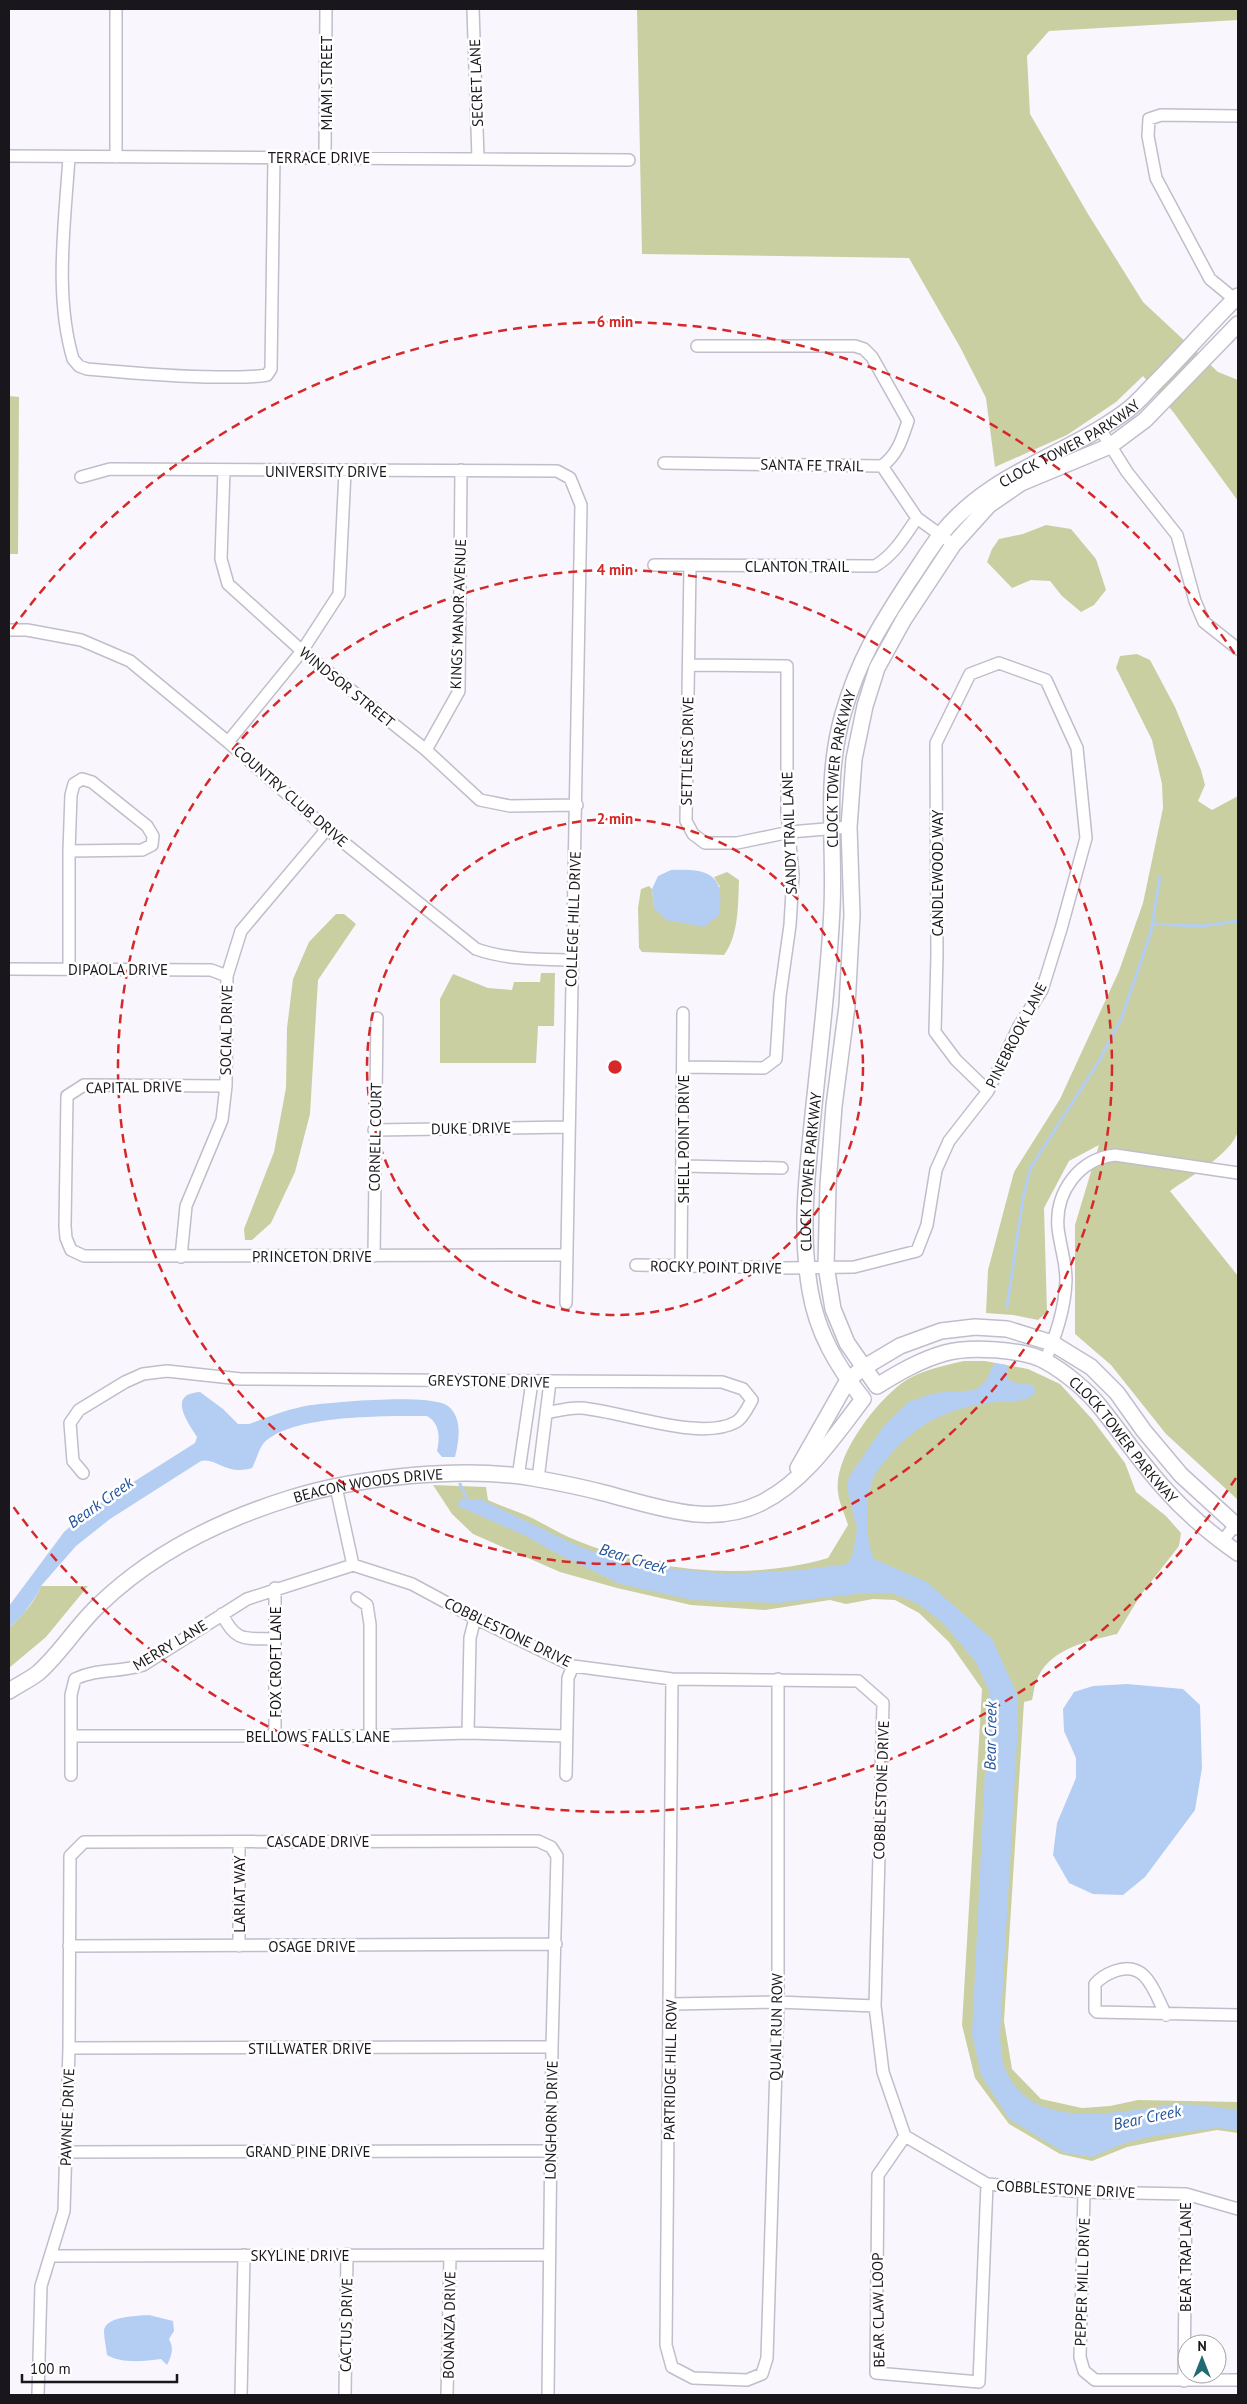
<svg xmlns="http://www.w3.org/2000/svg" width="1247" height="2404" viewBox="0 0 1247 2404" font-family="'PT Sans',sans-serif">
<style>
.green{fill:#cacfa1}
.water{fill:#b4cdf3}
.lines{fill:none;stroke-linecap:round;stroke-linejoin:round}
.stream{stroke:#b4cdf3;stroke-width:3}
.street-casing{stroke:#c1bdcb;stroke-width:14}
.secondary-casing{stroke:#c1bdcb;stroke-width:18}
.street{stroke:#fff;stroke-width:11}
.secondary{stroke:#fff;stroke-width:15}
.ring{fill:none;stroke:#d62828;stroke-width:2.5;stroke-dasharray:9 6}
.labels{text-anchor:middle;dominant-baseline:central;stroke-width:5;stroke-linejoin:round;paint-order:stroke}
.street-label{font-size:15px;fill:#19171c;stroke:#fff}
.water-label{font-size:16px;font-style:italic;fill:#23539b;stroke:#fff}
.centre{fill:#d62828;stroke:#fff;stroke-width:2.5}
.ring-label{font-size:15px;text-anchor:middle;font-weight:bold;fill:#d62828;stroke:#fff;stroke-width:5;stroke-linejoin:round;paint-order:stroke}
</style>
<rect width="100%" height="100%" fill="#f9f7fd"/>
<!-- green -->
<path class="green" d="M637,9H1238V20L1049,31L1027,56L1030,114L1088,214L1143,302L1218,372L1238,380V501L1174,413L1143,376L1116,402L1067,435L995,467L986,398L960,347L909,258L642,254Z
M9,396L19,397L18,554H9Z
M1046,525L1071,529L1096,559L1106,590L1094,605L1081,612L1062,596L1050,581L1031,580L1012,588L987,562L992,549L999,539L1023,534Z
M1137,654L1150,660L1175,707L1201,770L1205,785L1198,801L1212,810L1238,796V1131C1232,1154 1189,1177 1170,1191L1238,1276V1500L1166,1434L1111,1365L1075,1334V1225L1099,1145L1069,1161L1044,1208L1047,1312L1038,1320L1013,1315L986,1313L988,1270L1014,1172L1060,1099L1119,971L1143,903L1163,808L1162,784L1152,740L1116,668L1120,656Z
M727,872L739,880C738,904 739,935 724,955L642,952L639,948L638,908L641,889L649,886L652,889L654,906L720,887L714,877Z
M336,914H344L356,924L318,980L310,1114L295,1172L271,1223L252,1240H245L244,1229L274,1152L286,1088L287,1028L293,979L309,942Z
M541,973H555L554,1026H538L536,1063H440V999L453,974L488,988L512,990L514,982H540Z
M964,1361H985L1028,1369L1060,1384L1092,1419L1125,1463L1136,1492L1166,1516L1181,1533L1179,1546L1140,1596L1117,1634C1088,1641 1052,1648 1038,1677C1034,1684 1034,1693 1032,1700L1024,1702L1004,2021L1012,2069L1041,2099L1082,2108L1110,2106L1138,2100L1238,2102V2133L1217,2130L1167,2139L1127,2147L1092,2161L1060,2154L1009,2124L975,2078L962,2025L982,1689L949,1642L919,1613L895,1600L873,1599L846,1604L830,1600L765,1610L691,1605L617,1588L560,1572L473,1534L452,1514L433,1485L486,1487L488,1500C503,1507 519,1512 534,1519C548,1526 562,1535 578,1541C653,1572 750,1581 828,1558L848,1525C845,1515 839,1503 838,1492C833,1457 876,1402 902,1383C920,1370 943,1366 964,1361Z
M41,1586H88L46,1637L9,1668V1628C22,1615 35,1603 41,1586Z"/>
<!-- water -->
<path class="water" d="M671,870C708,869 726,873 719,915L704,927L666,920L654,908L652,889L658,876Z
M994,1363L1007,1365L1008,1379L1015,1383L1033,1385L1036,1392C1024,1405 1005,1400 989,1403C974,1405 956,1409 941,1416C915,1427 892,1450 876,1473C864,1492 865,1540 874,1559L927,1582L992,1639L1017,1694L1018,1724L1000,2036C1001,2045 1001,2057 1004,2066C1028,2133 1117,2112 1170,2105C1191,2102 1217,2108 1238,2110V2130L1216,2128L1154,2136L1125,2143L1092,2157L1065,2153L1009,2119L981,2075L972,2034L989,1691L976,1662L943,1623L917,1603L891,1593H864L779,1603L692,1600L620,1584L554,1552L526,1536L458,1506L459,1499H480L580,1547L635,1565L729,1574L799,1570L848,1564L853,1553L857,1529L847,1488L849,1477L883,1427L908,1402L934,1393L976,1390L986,1381Z
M200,1392L223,1409L238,1424H249C268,1417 291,1408 311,1405C335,1402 431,1393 448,1406C463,1418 459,1441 455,1457H442L437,1451C440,1438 440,1423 427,1416C389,1416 289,1414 263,1444C259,1449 256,1461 252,1468C226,1476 216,1457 201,1461L110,1519L76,1546L41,1586L37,1595L24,1613L9,1628V1606L64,1532L89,1510L195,1443L197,1437C187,1421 167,1394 200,1392Z
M1127,1684L1183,1689L1200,1705L1202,1768L1195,1810L1145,1877L1123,1895L1093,1894L1069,1883L1053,1855L1057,1823L1076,1778V1758L1064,1731L1063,1709L1074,1692L1093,1686Z
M149,2315L173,2321L174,2331L169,2339C174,2348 172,2355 167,2365L161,2359C144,2361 122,2364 107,2355C106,2347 104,2338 104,2331C105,2316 138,2316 149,2315Z"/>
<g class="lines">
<!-- stream -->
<path class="stream" d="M1152,924L1202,926L1238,921
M1007,1307L1023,1198L1031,1167L1099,1061L1122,1017L1151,932L1160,877
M460,1484L468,1501"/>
<defs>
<path id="street" d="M116,9V157
M473,9L478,158
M1238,116L1161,115L1149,119L1148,136L1156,178L1210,279L1238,302
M9,156L629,160
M69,157C65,222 54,295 73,359L79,366L87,369C131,373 174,377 217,377C234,377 251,378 267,375L271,369L274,157
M325,157L326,9
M697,346H855L864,349L872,357L908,421C902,439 898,454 882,466
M1100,429L1127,472L1177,535L1195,601L1204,622L1238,649
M664,463L882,466L917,518L946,539
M224,470L221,559L228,584L302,651L426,750L480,800L510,806L577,805
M81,477L110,469L557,471L570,478L581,505L566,1303
M654,565L875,566C894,555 905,536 917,518
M690,566L686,821L693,834L705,843H737L790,832L849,827
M9,630H27L81,640L130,661L228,742L327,829L476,949C507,960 539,959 572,960
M228,742L302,651L339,594L345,472
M426,750L459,691L461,470
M69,851L142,850L152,845L153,836L147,826L92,782L82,779L74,784L71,795L69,851V969
M9,969L211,970L227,976
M683,1067L764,1068L776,1059L780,996L790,925L793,875L787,813V666L689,665
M226,1086L84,1085L67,1096L65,1226L66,1238L71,1250L84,1256L566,1255
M374,1130L568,1127
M683,1166L782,1168
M374,1256L377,1018
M181,1257L186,1206L222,1120L226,1086L227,976L241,931L327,829
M636,1265L785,1268L854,1267L917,1251L927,1225L936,1170L949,1141L988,1091L1019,1026L1042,990L1061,929L1086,838L1077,748L1046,680L999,663L970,674L936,743L937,955L935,1032L956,1060L988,1091
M681,1266L683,1013
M1045,1361C1056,1335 1065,1309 1066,1280C1066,1262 1060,1246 1058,1228C1055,1192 1079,1159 1115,1155L1238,1173
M83,1473L73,1461L70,1423L79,1410L125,1382L143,1374L167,1371L241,1379L722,1382L743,1389L752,1400C748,1407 743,1418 736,1422C700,1442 622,1411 581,1408C570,1407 557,1411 546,1413
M518,1477L532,1382
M538,1479L550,1382
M336,1487L353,1565
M1222,1542L1235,1525
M353,1565L412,1584L475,1618L573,1666L672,1679L858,1681L883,1703L875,2006L883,2072L905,2136L987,2184L1084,2192L1186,2194L1238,2209
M275,1588V1736
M357,1598L367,1605L370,1624V1736
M222,1614C236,1643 245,1638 274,1639
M672,1679L666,2345L672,2367L693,2378L747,2380L762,2374L767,2358L778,2002V1679
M468,1733L470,1638L475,1618
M71,1736H370L468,1733L565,1736
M71,1775V1695L75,1679C98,1668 118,1673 143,1665L247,1599L353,1565
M566,1775L568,1678L573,1666
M239,1842V1946
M69,1946L556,1944
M671,2004L778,2002L875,2006
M1166,2015C1154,1992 1147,1960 1115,1971C1107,1974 1101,1977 1095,1984V2010L1097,2012L1238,2015
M69,2048L552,2047
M905,2136L878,2175L876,2373L979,2382L987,2184
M66,2152L551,2151
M1084,2192L1080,2357L1084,2371L1095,2380H1238
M52,2256L549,2255
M1184,2381L1186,2194
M38,2395L41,2286L64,2211L69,2048L70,1856L84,1842L538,1841L551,1847L557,1856L552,2047L548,2395
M241,2395L244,2255
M345,2395L347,2254
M447,2395L450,2256"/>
<g id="secondary">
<path id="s1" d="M1238,324L1145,420L1110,446L1021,483L989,505L953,545L904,619L877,668L865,706L854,759L849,827L852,915L847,1006L834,1106L828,1185L826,1266L833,1309L847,1343L877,1386C898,1373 920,1360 945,1353C970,1346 1022,1349 1045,1361C1065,1372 1087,1390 1101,1408C1122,1434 1141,1463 1164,1488C1185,1512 1212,1535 1238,1553"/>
<path d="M798,1468L848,1380L863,1368L900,1346L941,1331L975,1327L1007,1329L1052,1343L1091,1367L1117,1393L1144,1431L1181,1475L1238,1527"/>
<path id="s2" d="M9,1691C18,1685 29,1680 38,1673C61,1653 77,1625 100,1604C153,1553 220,1520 291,1498C358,1477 462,1466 533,1478C556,1482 581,1487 604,1493C655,1506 710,1528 761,1503C805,1481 834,1437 863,1399C837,1366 817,1333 810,1290C800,1231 807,1174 813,1115C820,1046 829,977 832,908C835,842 824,780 843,714C858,661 879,627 909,581C920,565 930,548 942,533C991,472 1064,457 1125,412C1137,404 1147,391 1157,381C1185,353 1210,323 1238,296"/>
</g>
</defs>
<!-- street casing -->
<use href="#street" class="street-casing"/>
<!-- secondary casing -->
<use href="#secondary" class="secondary-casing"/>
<!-- street -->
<use href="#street" class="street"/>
<!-- secondary -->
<use href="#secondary" class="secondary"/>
</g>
<!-- distance rings -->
<g class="ring">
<circle cx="615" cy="1067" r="248"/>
<circle cx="615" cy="1067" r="497"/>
<path d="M1236 1478A745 745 0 0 1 12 1505M12 629A745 745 0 0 1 1236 656"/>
</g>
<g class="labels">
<!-- street labels -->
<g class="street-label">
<text transform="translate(326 83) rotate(-90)">MIAMI STREET</text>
<text transform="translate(476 83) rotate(-92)">SECRET LANE</text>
<text x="319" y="157">TERRACE DRIVE</text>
<text stroke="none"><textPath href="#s2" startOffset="2038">CLOCK TOWER PARKWAY</textPath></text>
<text transform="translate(812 465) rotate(1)">SANTA FE TRAIL</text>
<text x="326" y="471">UNIVERSITY DRIVE</text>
<text x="797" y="566">CLANTON TRAIL</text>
<text transform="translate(458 614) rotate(-88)">KINGS MANOR AVENUE</text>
<text transform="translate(347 687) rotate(39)">WINDSOR STREET</text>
<text transform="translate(687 751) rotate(-89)">SETTLERS DRIVE</text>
<text stroke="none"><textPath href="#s2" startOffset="1619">CLOCK TOWER PARKWAY</textPath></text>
<text transform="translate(291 796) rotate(41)">COUNTRY CLUB DRIVE</text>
<text transform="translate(789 833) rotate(-92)">SANDY TRAIL LANE</text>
<text transform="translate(937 873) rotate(-90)">CANDLEWOOD WAY</text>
<text transform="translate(573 919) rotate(-88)">COLLEGE HILL DRIVE</text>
<text x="118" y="969">DIPAOLA DRIVE</text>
<text transform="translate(226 1030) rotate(-89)">SOCIAL DRIVE</text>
<text transform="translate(1016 1035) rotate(-63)">PINEBROOK LANE</text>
<text transform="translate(134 1087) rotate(-1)">CAPITAL DRIVE</text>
<text transform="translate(471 1128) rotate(-1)">DUKE DRIVE</text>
<text transform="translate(375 1137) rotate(-89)">CORNELL COURT</text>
<text transform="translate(683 1139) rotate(-90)">SHELL POINT DRIVE</text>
<text stroke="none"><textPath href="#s2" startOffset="1214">CLOCK TOWER PARKWAY</textPath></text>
<text x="312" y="1256">PRINCETON DRIVE</text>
<text transform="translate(716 1267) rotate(1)">ROCKY POINT DRIVE</text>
<text transform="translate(489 1381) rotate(1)">GREYSTONE DRIVE</text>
<text stroke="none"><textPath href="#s1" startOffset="1536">CLOCK TOWER PARKWAY</textPath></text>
<text stroke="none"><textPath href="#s2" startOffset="426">BEACON WOODS DRIVE</textPath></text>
<text transform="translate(508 1632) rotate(26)">COBBLESTONE DRIVE</text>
<text transform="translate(170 1645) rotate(-31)">MERRY LANE</text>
<text transform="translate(275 1662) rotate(-90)">FOX CROFT LANE</text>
<text x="318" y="1736">BELLOWS FALLS LANE</text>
<text transform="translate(881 1790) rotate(-88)">COBBLESTONE DRIVE</text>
<text x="318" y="1841">CASCADE DRIVE</text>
<text transform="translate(239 1894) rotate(-90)">LARIAT WAY</text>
<text x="312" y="1946">OSAGE DRIVE</text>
<text transform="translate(776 2027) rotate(-89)">QUAIL RUN ROW</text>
<text x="310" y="2048">STILLWATER DRIVE</text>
<text transform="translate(670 2070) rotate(-89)">PARTRIDGE HILL ROW</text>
<text transform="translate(67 2117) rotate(-88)">PAWNEE DRIVE</text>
<text transform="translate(551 2120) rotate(-89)">LONGHORN DRIVE</text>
<text x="308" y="2151">GRAND PINE DRIVE</text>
<text transform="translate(1066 2189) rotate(3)">COBBLESTONE DRIVE</text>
<text x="300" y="2255">SKYLINE DRIVE</text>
<text transform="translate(1185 2257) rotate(-90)">BEAR TRAP LANE</text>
<text transform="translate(1082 2282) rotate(-88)">PEPPER MILL DRIVE</text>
<text transform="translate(878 2310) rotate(-91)">BEAR CLAW LOOP</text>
<text transform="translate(346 2325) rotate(-89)">CACTUS DRIVE</text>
<text transform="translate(449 2325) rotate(-89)">BONANZA DRIVE</text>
</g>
<!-- water labels -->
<g class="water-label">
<text transform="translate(100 1502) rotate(-35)">Beark Creek</text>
<text transform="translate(633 1558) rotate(17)">Bear Creek</text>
<text transform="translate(990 1736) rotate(-89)">Bear Creek</text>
<text transform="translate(1147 2117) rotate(-12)">Bear Creek</text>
</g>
</g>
<circle cx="615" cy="1067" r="8" class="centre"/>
<g class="ring-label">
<text x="615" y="327">6 min</text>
<text x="615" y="575">4 min</text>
<text x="615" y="824">2 min</text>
</g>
<!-- border -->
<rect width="1247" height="2404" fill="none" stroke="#19171c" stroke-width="20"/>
<!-- north arrow -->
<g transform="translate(1202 2359)"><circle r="24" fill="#ffffff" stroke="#a3a2a4"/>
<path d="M0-4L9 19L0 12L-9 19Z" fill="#1f6a73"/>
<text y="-8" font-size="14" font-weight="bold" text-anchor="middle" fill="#19171c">N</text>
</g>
<!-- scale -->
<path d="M22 2374v8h155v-8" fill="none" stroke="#19171c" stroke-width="2.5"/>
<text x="30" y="2374" font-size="15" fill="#19171c" stroke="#ffffff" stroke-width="4" paint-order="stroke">100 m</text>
</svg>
